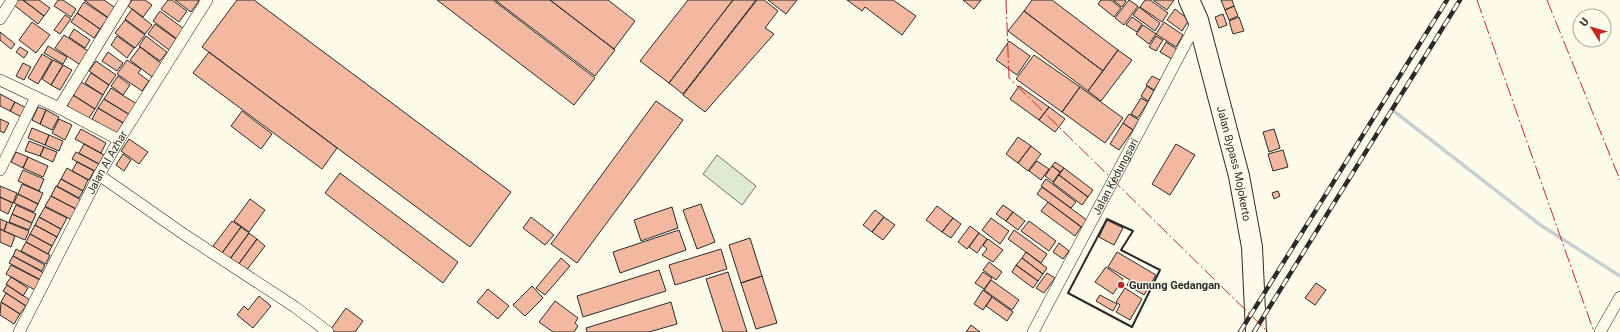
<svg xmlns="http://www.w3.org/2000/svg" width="1620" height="332" viewBox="0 0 1620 332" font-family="Roboto,sans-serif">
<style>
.green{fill:#deebd1;stroke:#74746e}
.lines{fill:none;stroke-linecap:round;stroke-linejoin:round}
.stream{stroke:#c7d0d0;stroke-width:3.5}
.building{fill:#f2b8a0;stroke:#2b2b2b}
.street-casing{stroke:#2b2b2b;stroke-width:12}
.highway-casing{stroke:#2b2b2b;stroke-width:22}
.street{stroke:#fdfbea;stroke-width:11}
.highway{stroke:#fdfbea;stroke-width:20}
.rail-casing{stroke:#2b2b2b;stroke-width:4.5}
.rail{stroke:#fdfbea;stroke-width:3;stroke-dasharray:9;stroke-linecap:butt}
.wall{stroke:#2b2b2b;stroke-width:2}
.power{stroke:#c62828;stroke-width:1;stroke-dasharray:14 3 2 3;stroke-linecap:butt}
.poi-dot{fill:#c62828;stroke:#fdfbea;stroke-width:1.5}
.labels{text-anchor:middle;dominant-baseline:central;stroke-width:3;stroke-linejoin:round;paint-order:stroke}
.street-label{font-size:11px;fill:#2b2b2b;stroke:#fdfbea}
.poi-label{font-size:11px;font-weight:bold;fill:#2b2b2b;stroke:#fdfbea;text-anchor:start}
</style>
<rect width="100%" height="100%" fill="#fdfbea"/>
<!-- green -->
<path class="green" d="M717,155L756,186L742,205L703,174Z"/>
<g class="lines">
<!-- stream -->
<path class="stream" d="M1395,112L1539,224L1620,276"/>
</g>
<!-- building -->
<path class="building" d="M18,0H23L44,16L38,24L14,5Z
M23,0H39L50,8L44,16Z
M58,0H63L76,9L71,17L54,6Z
M84,0H104L117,9L110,19Z
M132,0H145L152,5L143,17L128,6Z
M168,0H172L187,11L179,22L161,9Z
M175,0H198L199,1L191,12Z
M237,0H254L511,192L470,247L202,47Z
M437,0H493L595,78L574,105Z
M495,0H550L615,50L595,76Z
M550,0H608L635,21L614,49Z
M688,0H733L669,83L640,61Z
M733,0H756L683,94L669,83Z
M757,0H764L778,11L765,28L774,34L705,112L683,95Z
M768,0H797L786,14Z
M847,0H893L916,16L902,35L865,7L862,11Z
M963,0H981L974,9Z
M1032,0H1052L1118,50L1103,71L1024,11Z
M1101,0H1111L1121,8L1114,17L1098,4Z
M1113,0H1125L1126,1L1122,7Z
M1129,0L1138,6L1124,25L1115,18Z
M1145,0H1150L1168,13L1162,22L1140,7Z
M1153,0H1174L1167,10Z
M1221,0H1232L1234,6L1225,10Z
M84,2L108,18L100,29L77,13Z
M1234,6L1238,16L1229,20L1225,10Z
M1139,7L1160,23L1155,31L1133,15Z
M132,9L152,25L145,34L125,19Z
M1175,9L1189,20L1182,31L1167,20Z
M160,11L184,29L177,39L153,21Z
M1024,11L1103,71L1088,91L1008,31Z
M77,13L100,29L94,38L71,22Z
M1223,14L1227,25L1219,28L1215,17Z
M65,15L71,19L60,34L54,30Z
M1132,17L1142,24L1137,32L1126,25Z
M1239,17L1244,31L1233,34L1229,21Z
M125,20L145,35L135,48L115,33Z
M32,22L50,35L36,53L19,40Z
M1164,22L1183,35L1176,47L1156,34Z
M155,24L176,39L169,50L148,34Z
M1143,25L1156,34L1149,44L1136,34Z
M74,29L90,40L85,48L69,37Z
M0,32L15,44L11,49L0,40Z
M64,35L91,53L82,66L55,48Z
M117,36L134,48L127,58L111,45Z
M146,36L167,52L160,61L139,46Z
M1156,36L1163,40L1156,51L1149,47Z
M1009,41L1030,56L1017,75L996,60Z
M1166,42L1178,50L1172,59L1160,52Z
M48,46L67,57L63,64L44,53Z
M20,47L28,52L24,58L16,52Z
M140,47L162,64L152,77L130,60Z
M1118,50L1132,60L1101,101L1088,91Z
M108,52L123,63L117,71L102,61Z
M209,52L337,148L322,169L193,73Z
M42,54L52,60L38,84L28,78Z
M1034,55L1080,87L1062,112L1016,79Z
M53,60L63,65L51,85L42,79Z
M127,60L141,69L138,73L149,81L142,91L117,74Z
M96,61L116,75L109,85L89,71Z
M23,63L31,67L24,80L16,76Z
M63,65L72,70L60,90L51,85Z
M91,73L109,85L103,95L85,83Z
M118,76L130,85L123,95L111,86Z
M1152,76L1160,80L1154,90L1146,85Z
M81,82L103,95L95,109L73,95Z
M1019,86L1049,107L1039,120L1010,99Z
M1147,86L1154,91L1148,101L1141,96Z
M1080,87L1123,118L1105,143L1062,112Z
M111,88L137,104L130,115L104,99Z
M0,94L15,102L10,111L0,106Z
M73,95L95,109L88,119L67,106Z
M1141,98L1148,102L1138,118L1131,114Z
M104,99L130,115L125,124L98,108Z
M656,101L683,120L577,263L551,244Z
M15,102L28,109L23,118L10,111Z
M38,107L46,110L40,124L32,120Z
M1049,107L1065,119L1055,132L1039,120Z
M98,108L125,124L118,135L92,119Z
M46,110L59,117L52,130L40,124Z
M242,111L272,134L261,149L231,126Z
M1129,114L1139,120L1133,130L1123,123Z
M0,119L9,123L4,133L0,131Z
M59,119L72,125L65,140L52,133Z
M1123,123L1133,130L1119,150L1110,144Z
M32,128L49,135L45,145L28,138Z
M81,129L106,143L101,153L75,139Z
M1274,129L1280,148L1269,152L1263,132Z
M49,135L63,141L59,151L45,145Z
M1018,137L1031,146L1018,163L1006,154Z
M129,139L148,152L139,164L121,151Z
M29,141L44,147L40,156L25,151Z
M84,144L104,155L99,164L79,153Z
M1176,144L1195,155L1170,195L1152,184Z
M1031,146L1041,154L1028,171L1018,163Z
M44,147L57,152L53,162L40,156Z
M1283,150L1288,167L1273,171L1268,154Z
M16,152L28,157L23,168L11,162Z
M76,152L99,164L95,171L72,159Z
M123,154L131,160L124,171L116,165Z
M28,157L48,166L43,177L23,168Z
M1037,161L1049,169L1041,180L1029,171Z
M77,162L94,171L89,180L72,171Z
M1055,162L1064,168L1060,172L1052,166Z
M1052,166L1060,172L1053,182L1045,176Z
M67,168L88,180L83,191L61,179Z
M1064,168L1093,190L1088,197L1059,175Z
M23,170L44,179L39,191L18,181Z
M340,173L458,262L443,283L325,193Z
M1059,175L1088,197L1082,205L1053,183Z
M61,179L83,191L79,198L57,186Z
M1046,179L1076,202L1071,208L1041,186Z
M22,184L43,193L38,204L18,194Z
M0,186L17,193L13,203L0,197Z
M56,186L83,201L78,210L51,196Z
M1042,187L1088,221L1083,228L1037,194Z
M1278,191L1280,196L1274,199L1272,193Z
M18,194L38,204L34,212L14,203Z
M51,196L78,210L72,220L45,206Z
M0,197L13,203L8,214L0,210Z
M250,199L265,210L249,232L234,221Z
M1048,202L1081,227L1075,236L1041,211Z
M701,204L715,242L697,249L683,210Z
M16,205L36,214L32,223L12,214Z
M1003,205L1013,212L1006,221L996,214Z
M937,206L953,218L942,232L926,220Z
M45,207L67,218L61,229L39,217Z
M672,207L678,228L641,241L634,220Z
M875,210L884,217L872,232L863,225Z
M1013,212L1025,221L1018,230L1006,221Z
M12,214L32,223L29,230L9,222Z
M39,217L61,229L57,237L35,225Z
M531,217L554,235L545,245L523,228Z
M884,217L895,225L883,240L872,232Z
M953,218L961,224L951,238L942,232Z
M991,218L1009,231L1000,244L982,230Z
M0,219L7,222L4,231L0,229Z
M1107,220L1123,228L1114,245L1099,237Z
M232,221L241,227L222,253L213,246Z
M1029,221L1056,241L1049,251L1021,231Z
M7,222L29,231L25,240L4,231Z
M35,225L57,237L52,246L30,234Z
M970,226L979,233L967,249L958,242Z
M241,227L249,233L230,259L222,253Z
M0,229L15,236L11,247L0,242Z
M679,230L686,250L620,273L613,252Z
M1014,230L1047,254L1041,263L1008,239Z
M249,233L257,239L238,265L230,259Z
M979,233L987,239L977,253L969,247Z
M30,234L52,246L48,254L26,242Z
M750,238L762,276L741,283L729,245Z
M257,239L265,246L246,271L238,265Z
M988,239L1003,250L993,262L982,255L987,249L983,245Z
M26,242L50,255L46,264L21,251Z
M1059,243L1069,251L1063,259L1053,252Z
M16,249L45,265L42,271L13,256Z
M721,249L727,269L675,285L669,265Z
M1026,252L1047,268L1043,274L1022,258Z
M1117,252L1156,275L1144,295L1127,285L1130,280L1108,267Z
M13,256L44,273L41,280L9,263Z
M561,258L570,266L545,295L536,288Z
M1022,258L1043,274L1038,281L1016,265Z
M989,262L1002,272L996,280L983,270Z
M11,265L40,280L35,290L6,274Z
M1016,265L1038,281L1033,288L1012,272Z
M1106,267L1123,279L1113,294L1095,282Z
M659,270L666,291L583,317L577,296Z
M728,272L747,332H723L706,279Z
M983,272L992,278L984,289L975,283Z
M1047,273L1055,278L1044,293L1036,288Z
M762,276L777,323L756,329L741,283Z
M11,277L28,288L23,296L6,284Z
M991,280L1019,300L1012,310L984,290Z
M1316,283L1326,290L1315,305L1305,298Z
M7,285L30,300L26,306L3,291Z
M532,286L543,298L525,316L513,305Z
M1125,288L1142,299L1130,320L1116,312L1120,305L1116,302Z
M488,289L509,306L498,319L477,302Z
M983,290L992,297L983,310L974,304Z
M6,293L26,306L20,314L1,302Z
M1100,295L1117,304L1113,311L1096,301Z
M259,296L271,306L253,328L237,315L244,306L248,310Z
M992,297L1013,312L1007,321L986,306Z
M555,301L578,318L575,323L578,326L574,332H553L539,322Z
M1,302L20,314L14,324L0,315Z
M671,302L677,324L649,332H587L586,328Z
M346,308L363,321L355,332H336L331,329Z
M971,325L980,332H966Z"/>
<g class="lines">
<defs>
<g id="street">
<path d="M0,19L12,0"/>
<path d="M0,80L59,108L119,140"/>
<path d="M59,108L125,0"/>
<path d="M0,170L36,97"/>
<path d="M99,175L182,233L295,307L328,332"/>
<path id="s1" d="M19,332L99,175L119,140L207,0"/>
<path id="s2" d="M1033,332L1198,20"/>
<path d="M1600,332L1620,297"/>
</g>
<g id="highway">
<path id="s3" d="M1189,0L1198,20L1239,176L1252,247L1256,332"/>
</g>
</defs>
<!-- street casing -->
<use href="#street" class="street-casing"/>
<!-- highway casing -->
<use href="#highway" class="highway-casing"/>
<!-- street -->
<use href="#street" class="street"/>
<!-- highway -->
<use href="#highway" class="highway"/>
<defs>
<path id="rail" d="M1240,332L1447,0
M1254,332L1460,0"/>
</defs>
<!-- rail casing -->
<use href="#rail" class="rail-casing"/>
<!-- rail -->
<use href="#rail" class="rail"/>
<!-- wall -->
<path class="wall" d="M1107,219L1133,231L1121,250L1160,270L1132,327L1068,293Z"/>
<!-- power -->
<path class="power" d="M1006,0L1009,78L1268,332
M1477,0L1594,332
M1547,0L1620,180"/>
</g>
<!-- markers -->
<circle class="poi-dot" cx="1121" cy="285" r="4"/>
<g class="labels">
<!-- street labels -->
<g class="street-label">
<text stroke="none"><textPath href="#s1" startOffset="191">Jalan Al Azhar</textPath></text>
<text stroke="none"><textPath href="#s3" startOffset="170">Jalan Bypass Mojokerto</textPath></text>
<text stroke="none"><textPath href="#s2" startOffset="176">Jalan Kedungsari</textPath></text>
</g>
<!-- poi labels -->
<g class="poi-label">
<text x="1129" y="285">Gunung Gedangan</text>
</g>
</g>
<!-- north arrow -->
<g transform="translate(1592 28) rotate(307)"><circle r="19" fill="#fdfbea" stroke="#a9a89e"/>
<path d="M0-3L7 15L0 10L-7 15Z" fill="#c62828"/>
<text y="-6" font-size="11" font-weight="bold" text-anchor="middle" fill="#2b2b2b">U</text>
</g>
</svg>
